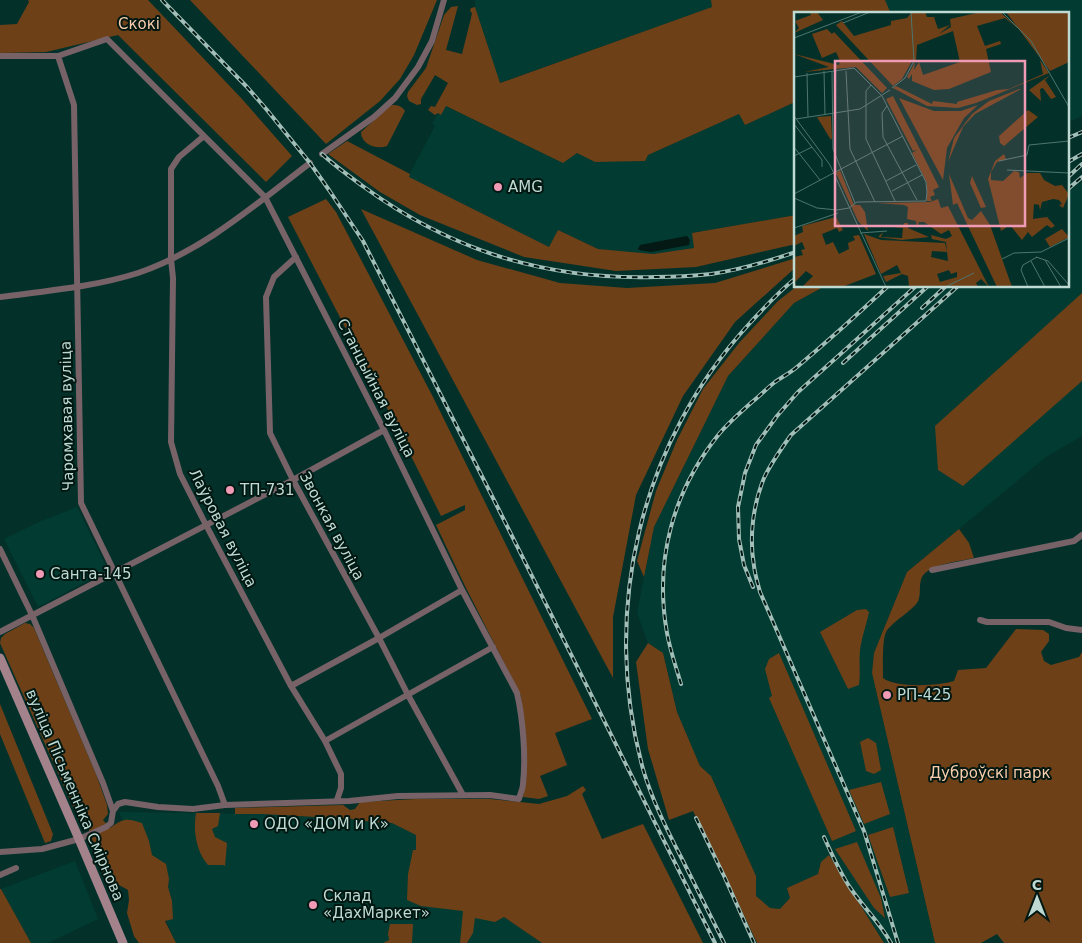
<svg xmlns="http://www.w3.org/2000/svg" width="1082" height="943" viewBox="0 0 1082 943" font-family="'DejaVu Sans',sans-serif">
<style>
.built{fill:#013b32}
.green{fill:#6e4017}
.water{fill:#041814}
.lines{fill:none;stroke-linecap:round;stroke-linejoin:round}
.minor{stroke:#776268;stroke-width:6}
.secondary{stroke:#a3828c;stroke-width:9}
.rail-casing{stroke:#a1bfb8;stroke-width:4}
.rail{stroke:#011712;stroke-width:2;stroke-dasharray:5.5;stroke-linecap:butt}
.poi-dot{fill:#f09ab6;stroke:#011712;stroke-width:2}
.labels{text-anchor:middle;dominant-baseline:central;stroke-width:4;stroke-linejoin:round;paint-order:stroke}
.park-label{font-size:15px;fill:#f9cdab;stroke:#011712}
.poi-label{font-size:15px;fill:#bfdad3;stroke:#011712;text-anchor:start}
.street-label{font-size:15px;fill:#bfdad3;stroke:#011712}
.inset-road{fill:none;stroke:#4e756e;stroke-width:1}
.view{fill:#f09ab6;fill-opacity:0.15;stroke:#f09ab6;stroke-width:2.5}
.inset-edge{fill:none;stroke:#bfdad3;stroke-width:2.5}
</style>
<rect width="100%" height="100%" fill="#03312a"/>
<!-- built -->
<path class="built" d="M475,0H711L713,7L499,83L475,10Z
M872,0H1082V116L1068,122V14H876Z
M795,102L796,215L692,233L695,248L653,254L598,249L558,230L549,248L408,177L435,126L432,124L438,113L445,106L563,163L577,153L595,162L645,161L648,155L739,114L745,125Z
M1068,176L1075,187L1082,182V436L1046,457L907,572L874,653L872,673L935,943H899L898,941L892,943H884L880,936L821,862L818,874L787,888L790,898L780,909L770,908L756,896V876L711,776L700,766L677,712L663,653L648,643L637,613L654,527L728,376L794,303L825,286H1068Z
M77,507L108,570L38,607L4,539L39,522Z
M119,812L262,814L351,819L372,822L392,823L416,835L481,901L542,943H176Z
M75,861L98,919L48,943H31L1,889Z"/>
<!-- green -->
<path class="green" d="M28,0H148L242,99L292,156L266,182L118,35L46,52L0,53V25L17,24L29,2Z
M190,0H437L414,55L400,79L380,101L326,144Z
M711,0H885L891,14H796V103L795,102L745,125L739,114L648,155L645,161L595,162L577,153L563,163L446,106L441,115L438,113L435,115L428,110L431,106L435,107L448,83L435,75L421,99V104L417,105L409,101L407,96L408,92L426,68L444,15L451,7L458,6L446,50L462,54L471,18L472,13L470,11L471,8L475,7L500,83L712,7Z
M392,105C398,105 402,106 405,111L387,146C376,150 361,144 361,132L390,106Z
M347,141L410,174L409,177L549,247L558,230L598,249L653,254L694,248L692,233L796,215V244L696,267L616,271L524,257L420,215L380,192L328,154Z
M326,199L336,212L378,292L433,397L592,719L555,733L567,765L540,776L548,796L539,799L523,797L526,783L521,696L465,586L436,525L465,510V505L441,516L389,412L288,217Z
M361,209L477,260L560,283L627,288L715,283L796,258V267L735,322L683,396L636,495L613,617V678Z
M797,286H825L794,303L728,376L654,527L644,577L637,561L656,491L677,440L703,389L739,343L778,301Z
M1082,293V381L963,486L938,470L935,426Z
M959,529L969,543L974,558C961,561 929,564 922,577C918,585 922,596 917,603C910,612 891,623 886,632C882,640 883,667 883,678C895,688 939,686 954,681L958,670L986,668L1016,629L1043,630L1049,634V641L1041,652L1044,661L1051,665L1079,657L1082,652V943H1004L997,934L981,943H935L872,673L874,653L907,572Z
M866,609L869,612C867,623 863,633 861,644C858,658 861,672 859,685L848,689L820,632L857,610Z
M25,623L30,624L34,628L96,774L107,805L108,814L103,820L110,828C124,818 126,818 142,823L149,841L152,855L166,864L169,879L168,887L172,901L173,919L165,921L176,943H139L134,936L127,913L129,900L128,890L119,885L110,886L108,884L98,863L100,857L94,845L89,830L82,827L0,643L1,638L5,634Z
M648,643L663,653L677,712L700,766L711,776L756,876V896L770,908L780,909L790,898L787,888L818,874L821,862L829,855L884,943H757L731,888L693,811L669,820L648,749L636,662Z
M779,653L856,831L832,841L769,698L772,696L765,669L769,659Z
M0,704L53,834L51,841L45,843L0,734Z
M868,738L876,743L881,770L874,774L866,771L860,742Z
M881,782L890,814L864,824L849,790Z
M583,786L586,790L582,794L602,839L643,824L703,943H542L504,917L495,922L475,918L473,933L467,943H460L463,911L421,906L407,900L408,874L413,850H416V835L392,823L372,822L351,819L262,814H235V808L343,805L350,810L355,809L360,802L416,799H490L539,804L567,796Z
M196,813H220L218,826L212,829L215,837L227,843L225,866L223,865H208C196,851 193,831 196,813Z
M893,827L909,893L890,897L868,835Z
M857,842L881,898L885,918L874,908L835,849Z
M0,889H1L31,943H0Z
M390,924H413L412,943H383L389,940L388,933Z"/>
<!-- water -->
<path class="water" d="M687,236L690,240L689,245L651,252L639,250L638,249L640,245Z"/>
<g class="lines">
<!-- minor -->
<path class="minor" d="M0,56H58L107,39L265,197L384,430L462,590L517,693C523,719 526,757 523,784C523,789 520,794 519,799L490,795L398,796L349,801L225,805L193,809L158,807L125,802L118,804L113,811L111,823L106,827L79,839L42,849L0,852
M58,56L74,105L81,503L218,786L225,805
M204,136L179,157L171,169V259L173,278L171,442L180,474L206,525L291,686L325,741L341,774V788L337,800
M322,154L374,117L395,98L418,67L432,41L444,0
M296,257L274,277L266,297L270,433L293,480L379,638L408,695L463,795
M0,297C46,291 94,287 138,273C203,251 256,204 310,163
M0,549L32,615L103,783L113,811
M932,570L1074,541L1082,535
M980,620L987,622H1049L1066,628L1082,630
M0,632L293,480L384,430
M291,686L379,638L462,590
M325,741L493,647
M0,875L16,868"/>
<!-- secondary -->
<path class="secondary" d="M0,658L79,839L123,943"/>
<defs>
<path id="rail" d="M162,0L247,87L267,110L310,163L329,190L363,241L499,510L715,943
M1068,138L1082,132
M322,154C335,166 349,176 364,187C452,251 546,280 655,277C674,277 693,276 711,274C740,270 769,261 796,252
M1068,162L1082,154
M1068,177L1082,164
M1068,189L1082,177
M922,308L946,286
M843,363L928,286
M753,587L744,565L739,539L738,507L745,473L756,445L777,416L798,392L846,349L916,286
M681,684C676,667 670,650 667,633C654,560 673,491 719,434C729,422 741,412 752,402C760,396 767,388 775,382C782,377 790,373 797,367C828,341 858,314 888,286
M696,818L725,878L754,943
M824,837C832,855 840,873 851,889C864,908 880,923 891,943
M724,943C710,915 696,887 682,859C667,830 652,800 643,769C600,612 640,442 750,323C765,307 779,291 796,278
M898,943L864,831L760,592C758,584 755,575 754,566C749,537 753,505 764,478C771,463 781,449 791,435L958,286"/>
</defs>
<!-- rail casing -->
<use href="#rail" class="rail-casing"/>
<!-- rail -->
<use href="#rail" class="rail"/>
</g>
<!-- markers -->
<g class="poi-dot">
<circle cx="498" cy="187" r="5"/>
<circle cx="230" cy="490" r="5"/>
<circle cx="40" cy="574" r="5"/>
<circle cx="887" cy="695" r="5"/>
<circle cx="254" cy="824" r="5"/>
<circle cx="313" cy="905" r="5"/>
</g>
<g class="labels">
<!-- park labels -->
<g class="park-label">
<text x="139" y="24">Скокі</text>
<text x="990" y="773">Дуброўскі парк</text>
</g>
<!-- poi labels -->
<g class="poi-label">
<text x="508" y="187">AMG</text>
<text x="240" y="490">ТП-731</text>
<text x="50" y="574">Санта-145</text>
<text x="897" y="695">РП-425</text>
<text x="264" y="824">ОДО «ДОМ и К»</text>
<text x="323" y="896">Склад<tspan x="323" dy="17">«ДахМаркет»</tspan></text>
</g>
<!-- street labels -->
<g class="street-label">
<text transform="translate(376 388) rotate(63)">Станцыйная вуліца</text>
<text transform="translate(67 416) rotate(-91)">Чаромхавая вуліца</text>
<text transform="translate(332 526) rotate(62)">Звонкая вуліца</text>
<text transform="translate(223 528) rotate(63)">Лаўровая вуліца</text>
<text transform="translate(75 795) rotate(67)">вуліца Пісьменніка Смірнова</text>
</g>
</g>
<!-- overview -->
<g transform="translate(794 12)">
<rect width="275" height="275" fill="#03312a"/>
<path d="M16,0H23L29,8L0,21L5,16L1,9L17,3ZM118,0H131L133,5H140L144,17L156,13L145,22L157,15L156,7L187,0H206L226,18L211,6L183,14L191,34L206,29L207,32L192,37L197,60L155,77L140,78L118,69V62L115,67L113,65L121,50L120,58L125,50L129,63L166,50L159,19L123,33L122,49H118L108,67L99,74L42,13L48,9L60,24L97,13V9L113,6ZM212,0H275V50L256,59ZM33,17L38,22L40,20L93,76L88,81L62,55L10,60L35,55L0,42L45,53L46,49L42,40L28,46L18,22ZM246,48L255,61L182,91L164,96L133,94L99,76L102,74L138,92L139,89L163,92V90L203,78L215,77L249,62ZM256,63L251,68L262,85L257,87L249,76L246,77L247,89L235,78ZM225,77H227L181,102L169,115L154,150L160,126L178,102L195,89ZM99,84L145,175L139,178L141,183L136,185L138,189H133V171L118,141L123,138L119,139L92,87ZM105,86L140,99H167L184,93L170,106L153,136L149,168ZM234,98L244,105L210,134L206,131L205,124ZM37,104L38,126L37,128L23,105ZM210,142L212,147L203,150L197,160V168L209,169L220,159L225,160L226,166L233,161H246L250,168L261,174L268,173L275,182L269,196L265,193L268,192L265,188L259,187L248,190L246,198L245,193L240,192L239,207L253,205L261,214L257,216L253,213L238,225L234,220L228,228L216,213L207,219L194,167L201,149ZM46,158L60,193H66L71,200L74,219L64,209L42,161ZM155,162L174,206L178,208L187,199L196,213L218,275H203L163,191L159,193ZM178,164L192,195L187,196L176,171ZM144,187L147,196L154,194L195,275L187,267L182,271L184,275H115L114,264L108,262L92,270L89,264L107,261L103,253L87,262L70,222L87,228L151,231L153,240L138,239L137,245L154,249L152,230L138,227L137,223L152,227L158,224L155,218L147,222L130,210H125L123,216L122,209L113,207L114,195L110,193L83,191L136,190ZM155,258L157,262L163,260V265L146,270L143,262ZM42,205L49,218L45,220L43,216L28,222L32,233L39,230L45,242L55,237L54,231L61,228L59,224L65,223L82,262L48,275H0V245L9,243L7,238L11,237L8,230L0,234V224L9,220L8,214ZM12,259L19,264L8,275L2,274L1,270ZM110,211H114V216L135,225L108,228L84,225L89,220L87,225L108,226L109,216L99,215L109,214ZM268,217L275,225L256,235L251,227Z" fill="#6e4017" fill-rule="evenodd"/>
<path class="inset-road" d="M208,0L237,29L275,95M49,11L76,0M0,26L68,0M30,59L31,103M38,59L39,137L61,191M52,59L56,137L81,190M13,61L14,105M0,65L60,56L88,84L132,170L133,180L132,189L63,190L55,196L43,198L23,196L0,186M77,73L72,79V127L101,189M98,76L111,66L120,49L117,0M93,94L88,101L89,125L123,188M0,104L36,153L92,275M2,107L66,97L96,78M0,112L28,148V155M0,135L26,168M0,144L18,135M205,149L233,143L235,133L275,129M213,158L275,161M92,169L122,153M98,179L128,163M0,182L109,124M0,216L44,201M66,221L93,219M242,245L254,249L275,273M208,247L220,241L247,240L275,226M251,248L267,275M237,249L251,275M151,275L180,261M234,275L227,258L229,253L243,245"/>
<path class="view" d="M41,49H231V214H41Z"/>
<rect width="275" height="275" class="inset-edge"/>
</g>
<!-- north arrow -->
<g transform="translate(1037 898)" stroke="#011712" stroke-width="4" paint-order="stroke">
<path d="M0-4L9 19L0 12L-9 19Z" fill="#bfdad3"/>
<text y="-8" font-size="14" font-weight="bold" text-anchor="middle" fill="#bfdad3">С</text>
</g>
</svg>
